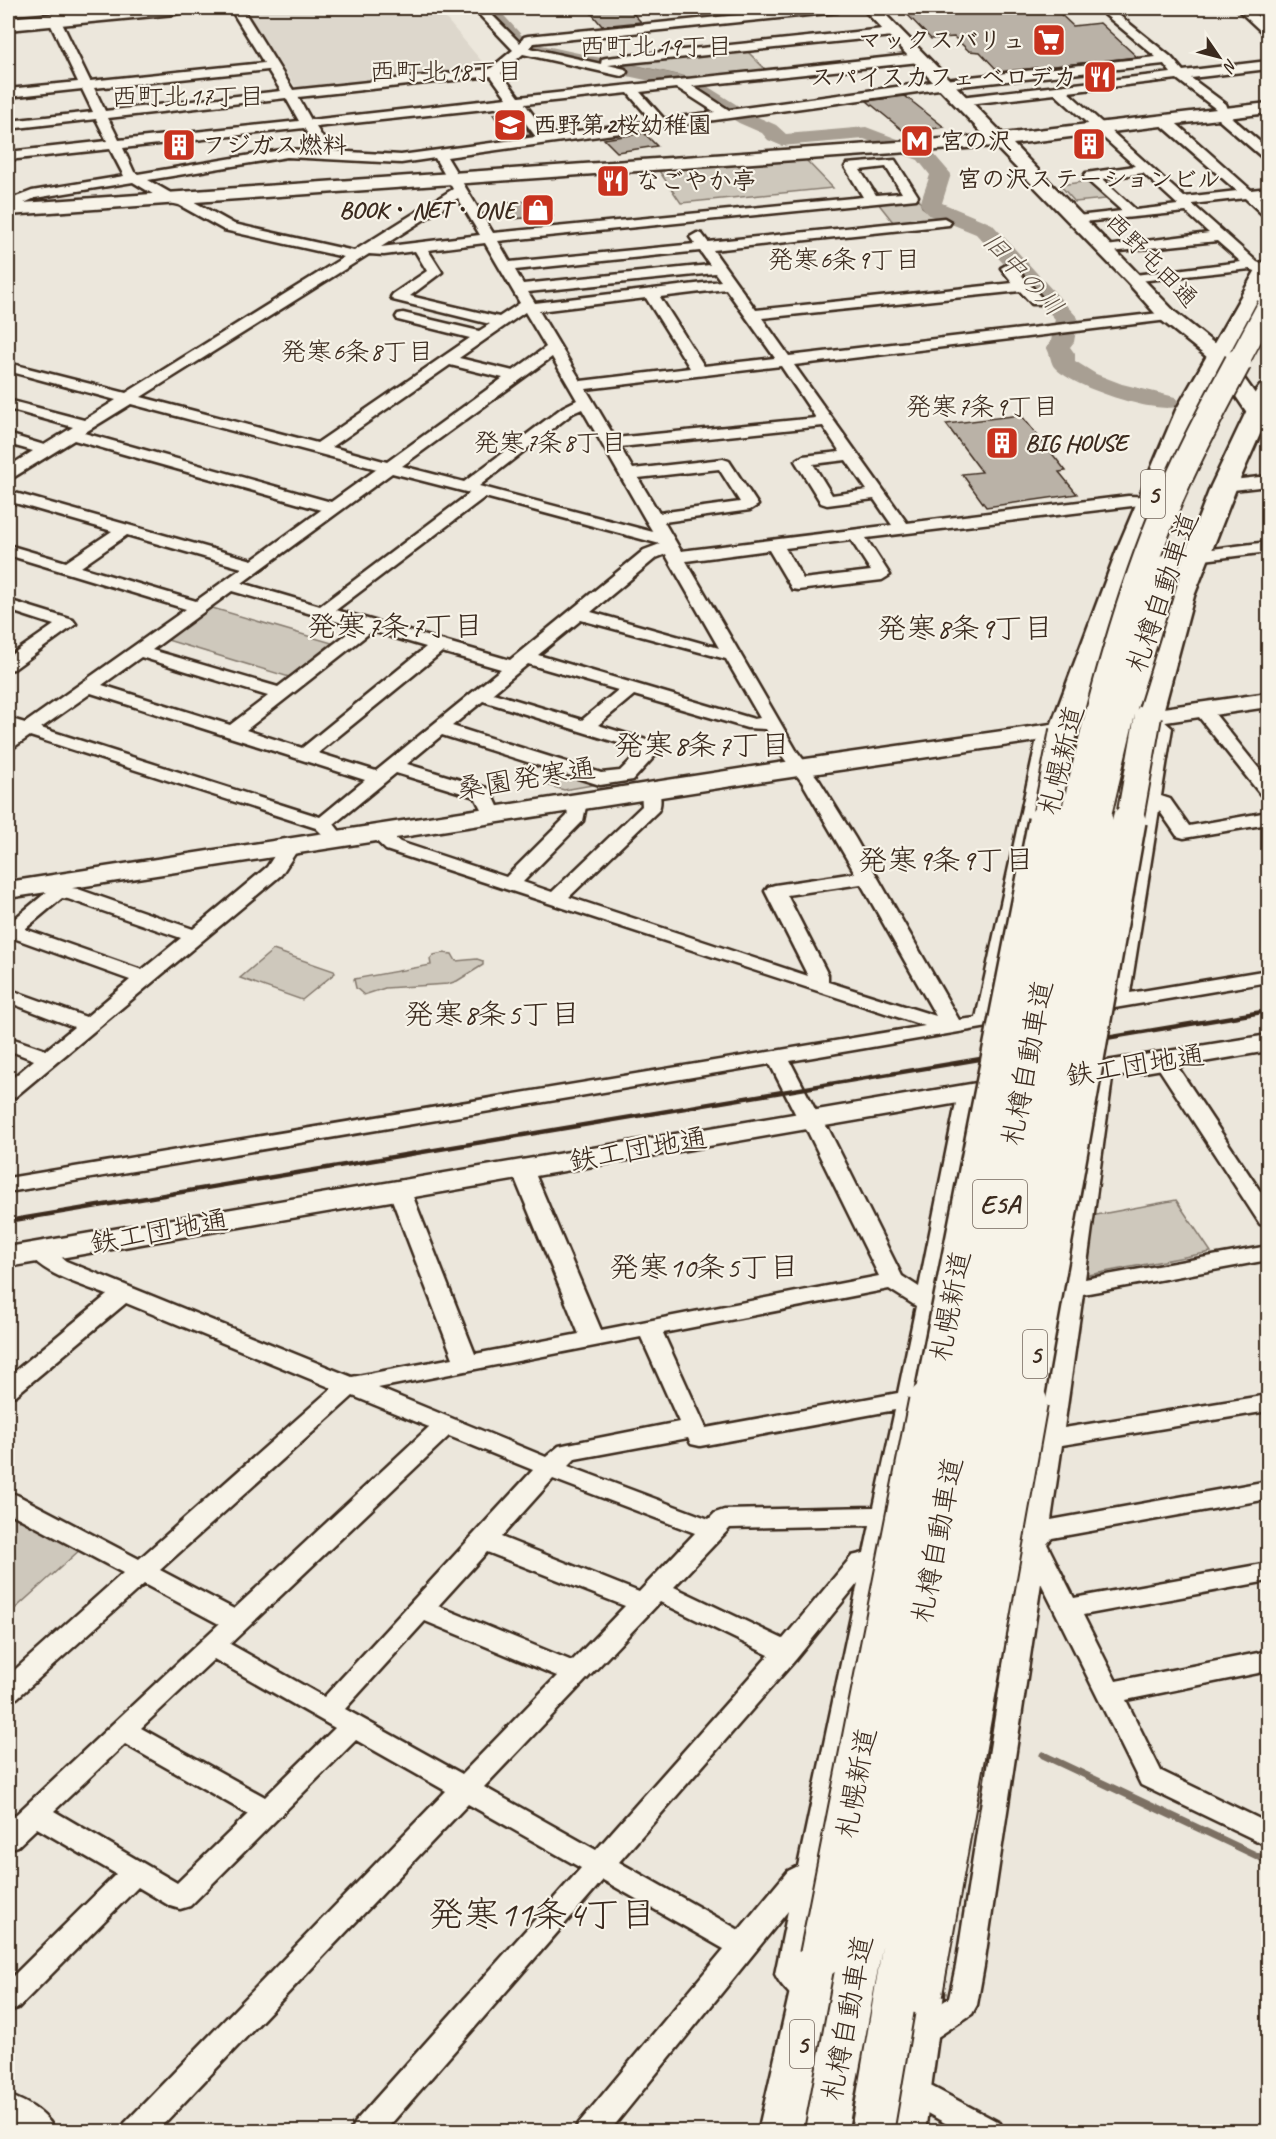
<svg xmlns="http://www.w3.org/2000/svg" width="1276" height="2139" viewBox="0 0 1276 2139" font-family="Caveat,'Klee One',sans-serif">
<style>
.built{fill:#ddd7cc}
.green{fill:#cec8bc;stroke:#84796d;stroke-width:1.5}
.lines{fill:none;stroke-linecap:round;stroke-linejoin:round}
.stream{stroke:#7c7064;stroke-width:7}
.river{fill:#a89f93;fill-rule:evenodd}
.building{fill:#bab2a7;stroke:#3b2a1e;stroke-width:1.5}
.street-casing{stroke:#3b2a1e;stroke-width:5}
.secondary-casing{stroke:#3b2a1e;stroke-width:5}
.primary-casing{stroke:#3b2a1e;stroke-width:5}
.highway-casing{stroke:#3b2a1e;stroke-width:5}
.street{fill:#f7f3e8;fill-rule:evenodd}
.secondary{fill:#f7f3e8;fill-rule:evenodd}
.primary{fill:#f7f3e8;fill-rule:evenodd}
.highway{fill:#f7f3e8;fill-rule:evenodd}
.rail{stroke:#3b2a1e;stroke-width:4.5}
.highway-bridge-far3-casing{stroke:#3b2a1e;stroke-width:24;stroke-linecap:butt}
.highway-bridge-far2-casing{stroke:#3b2a1e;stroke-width:30;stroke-linecap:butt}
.highway-bridge-far1-casing{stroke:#3b2a1e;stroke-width:38;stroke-linecap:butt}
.highway-bridge-casing{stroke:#3b2a1e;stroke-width:46;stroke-linecap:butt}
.highway-bridge-far3{stroke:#f7f3e8;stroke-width:21}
.highway-bridge-far2{stroke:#f7f3e8;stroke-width:26}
.highway-bridge-far1{stroke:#f7f3e8;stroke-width:33}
.highway-bridge{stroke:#f7f3e8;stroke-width:42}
.labels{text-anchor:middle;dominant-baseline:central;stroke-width:4.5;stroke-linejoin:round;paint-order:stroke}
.far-poi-label{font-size:24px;font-weight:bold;fill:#3b2a1e;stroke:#f7f3e8;text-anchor:start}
.far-street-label{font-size:24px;fill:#3b2a1e;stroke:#f7f3e8}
.far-neighbourhood-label{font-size:26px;fill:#3b2a1e;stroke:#f7f3e8}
.far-water-label{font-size:26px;font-style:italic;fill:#615347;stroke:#f7f3e8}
.shield{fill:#f7f3e8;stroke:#73665b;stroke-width:1.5}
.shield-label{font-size:27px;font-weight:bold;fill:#3b2a1e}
.street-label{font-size:28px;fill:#3b2a1e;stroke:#f7f3e8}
.neighbourhood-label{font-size:30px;fill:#3b2a1e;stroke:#f7f3e8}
.near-neighbourhood-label{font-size:36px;fill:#3b2a1e;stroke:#f7f3e8}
</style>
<rect width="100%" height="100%" fill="#ece7dc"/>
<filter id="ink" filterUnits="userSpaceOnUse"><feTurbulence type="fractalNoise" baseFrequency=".0167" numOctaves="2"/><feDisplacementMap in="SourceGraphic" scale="12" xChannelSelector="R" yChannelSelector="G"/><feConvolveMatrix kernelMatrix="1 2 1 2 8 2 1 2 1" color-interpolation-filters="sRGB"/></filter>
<g filter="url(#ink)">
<!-- built -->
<path class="built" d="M247,8H437L489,70L297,89L243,9Z"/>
<!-- green -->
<path class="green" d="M745,49L768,72L695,79L623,63Z
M806,160L833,188L681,203L659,171Z
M1089,181L1106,199L1075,202L1060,185Z
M919,199L922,207L939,219L893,222L878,203Z
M209,607L332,643L289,677L164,639Z
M561,772L598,784L564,790L547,785Z
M273,950L334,971L335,973L302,1000L240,978Z
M443,953L452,954L456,961L477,959L483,961V965L457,981L448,984L385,988L364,995L356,988L354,979L431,965L430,959L434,955Z
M1176,1200L1211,1252L1083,1276L1091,1216Z
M8,1510L82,1548L8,1615Z"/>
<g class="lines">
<!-- stream -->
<path class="stream" d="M1043,1755L1268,1861"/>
<!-- river -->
<path class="river" d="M478,8H497L526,40L537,44L679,75L702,83L753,115L776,125L786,134L866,127L932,152L951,174L942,203L992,224L1078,318L1074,342L1070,347L1075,354V361L1096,374L1122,384L1175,397L1179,402L1175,407C1152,413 1073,387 1055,368C1050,363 1051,354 1046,347L1051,341L1055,319L976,234L929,215L920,204L930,175L918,160L864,139L782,146L768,140L762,133L739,123L688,91L673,86L531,55L512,48Z"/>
</g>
<!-- building -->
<path class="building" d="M587,8H628L641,22L602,26Z
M929,8H1054L1073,26L1100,23L1137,57L999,72L980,52L969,51L954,37L931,39L903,10Z
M905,96L944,127L906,133L867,101Z
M512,112L519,118L531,135L508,138L493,114Z
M644,133L657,146L617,152L604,139Z
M545,200L553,216L511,219L504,203Z
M1021,415L1066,471L1059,472L1077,494L986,507L962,474L982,472L946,424Z"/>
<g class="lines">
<defs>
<path id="street" d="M79,8H91L96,16L90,20L86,19Z
M230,8H242L293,90L490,69L513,50L473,8H485L520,43L524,37L528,36L808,8H844L838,12L534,43L530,48L601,64L602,59L606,58L893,28L899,32L893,36L608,65L625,69L627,72L625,75L621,76L523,54L501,73L519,97L919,54L925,58L919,62L692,86L729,110L961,78L1156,57L1097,8H1110L1171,57L1183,71L1268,61V69L1191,78L1226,104L1231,117L1268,149V159L1263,158L1220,121L1216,109L1177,79L1068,92L1184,197L1237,191L1159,123L1158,120L1159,117H1169L1251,190L1268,188V196L1259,197L1268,205V216L1263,215L1245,198L1192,204L1257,262L1268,267V276L1250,269L1130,282L1128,279L1130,276L1135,275L1241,262L1217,241L1101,253L1099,250L1101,247L1106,246L1209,233L1186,212L1072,223L1070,220L1077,216L1122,211L1086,179L1084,176L1086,173L1135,166L1055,94L960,105L954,101L960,97L1171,73L1164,64L961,86L447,157L493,233L863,197L845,167L847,164L895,160L918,196L916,199L498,241L510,262L695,244L690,237L697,233L702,234L708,242L944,218L951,222L949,225L713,250L756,310L1013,283L1001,268L1008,264L1013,265L1044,301L1042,304H1032L1020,291L762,318L789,356L1168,312L1175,316L1168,320L794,365L907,523L1128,496L1157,497L1159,500L1157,503L866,538L890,575L882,580L798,590L792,589L769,550L686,561L796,750L819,780L855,838L959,1020L976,1018L1036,743C1043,733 1057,724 1069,727L1072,731L1054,745L997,1014L1016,1011L1023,1013L1026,1017L1023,1021L790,1061L819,1117L829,1130L902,1276L919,1287L958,1093L962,1088L969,1087L976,1088L980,1093L921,1399L804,1970L823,1986L827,1995L823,2004C820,2005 817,2007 813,2007C799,2007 780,1985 775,1974L788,1911L609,2132H575L579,2123L724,1949L603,1880L384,2132H350L354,2123L581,1868L468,1804L156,2132H121L125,2123L446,1791L356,1740L190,1906L180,1909L170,1906L138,1887L18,2008L8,2011V1981L116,1874L37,1828L18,1846L8,1849V1822L219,1624L144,1584L17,1698L8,1701V1676L123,1573L8,1512V1492L17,1495L139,1559L332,1388L126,1303L16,1395L8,1397V1377L107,1295C81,1284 42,1275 27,1251L30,1246C45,1242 54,1252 66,1261L352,1377L453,1358L388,1189L391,1184L399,1182L407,1184L410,1189L475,1354L579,1334L511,1169L514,1164L522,1162L530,1164L533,1169L601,1330L879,1276L808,1132L798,1119L770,1064L8,1192V1178L925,1026L386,850L368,833L370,829H384L400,842L506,877L567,816L571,798H585L587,802L583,821L523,882L552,892L642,806L641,791L643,787H657C661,793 662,805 658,811L569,897L808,976L765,891L768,887L775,885L855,873L802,782L779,752L766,729L747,728L634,695L598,725L659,744L662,748L633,780L600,785L442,735L407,764L490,789L502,815L500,819H486L475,797L396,773L334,824L341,833L339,837C328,840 324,836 316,828L30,736L14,747L8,748V735L14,731L8,729V718L25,723L186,609L8,555V545L66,562L112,531L8,501V491L252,560L321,510L74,440L14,477L8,479V467L33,451L8,444V434L44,445L73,427L8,409V400L84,420L116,400L8,371V363L126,393L344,257L224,230L179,205L166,202L133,182L35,198L22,204L18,213L8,212L11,199L32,191L124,176L110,149L8,160V152L107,141L96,119L8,129V121L93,112L82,89L8,97V89L78,82L48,19L50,16L54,15L60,19L90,81L264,63ZM268,70L281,91L105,111L94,88ZM491,76L507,98L311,120L298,97ZM676,88L679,89L715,112L664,119L640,92ZM628,93L652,121L548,135L525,104ZM286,98L299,121L119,140L108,118ZM513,106L536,137L401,155L331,151L316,127ZM304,128L318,151L287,149L138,174L134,172L123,148ZM287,157L401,163L435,158L453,189L354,251L234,224L189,199L176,196L148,180ZM886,167L902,193L876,195L860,170ZM1143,173L1178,205L1136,210L1102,179ZM458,198L480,235L381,247ZM485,243L520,303L499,317L410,296L442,272L428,250ZM415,251L427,271L393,294L391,297L393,300L490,324L479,331L403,313L398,314L396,317L398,320L470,338L317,443L141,397L369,254L384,255ZM700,251L710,265L523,284L515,270ZM715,273L721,281L535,303L528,292ZM726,289L775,358L704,366L660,297ZM646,298L690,368L581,381L539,311ZM525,312L546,347L513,371L459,358ZM552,357L577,400L563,407L464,482L402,466ZM450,365L503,378L387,462L332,447ZM781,366L816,418L615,438L586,389ZM131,404L377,469L331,502L84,433ZM582,409L645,519L653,532L479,486L573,413ZM823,426L840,452L803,456L795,461L821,503L827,505L874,499L892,525L681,551L664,522L750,510L758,505L729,461L723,459L633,469L620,447ZM846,460L867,490L832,495L813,464ZM719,469L740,502L659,513L638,478ZM392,473L470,493L320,606L242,583ZM485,497L660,544L644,550L510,660L336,610ZM127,535L242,568L196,601L81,567ZM851,540L871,571L803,579L785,548ZM666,554L667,557L719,648L591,612L656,558ZM232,591L356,627L278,687L152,650ZM581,620L726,659L760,718L754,719L538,655ZM372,631L426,647L302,748L246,730ZM442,652L501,669L376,771L318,753ZM141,657L268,696L230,725L102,685ZM528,664L618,690L582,720L493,693ZM91,693L365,780L320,817L41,728ZM483,701L641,750L620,771L601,773L452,726ZM861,884L936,1016L828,982V975L787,895ZM889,1289L916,1306L898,1393L706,1428L663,1333ZM641,1337L679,1422L568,1444L559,1446L546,1457L378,1388ZM353,1396L429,1427L234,1609L160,1570ZM895,1410L874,1507L724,1510L715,1513L709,1519L568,1466L575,1459L688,1438L691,1444L700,1446ZM449,1436L533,1470L324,1697L230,1644ZM553,1479L695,1533L639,1592L501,1537ZM870,1525L864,1553L852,1556L783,1639L674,1587L730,1528ZM487,1552L625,1606L572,1661L438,1606ZM858,1583L798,1866L788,1871L739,1930L619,1862L796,1659ZM660,1602L769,1655L596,1850L484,1787ZM425,1621L557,1676L462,1774L345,1709ZM214,1659L335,1728L265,1797L141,1728ZM125,1744L248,1814L177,1883L54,1811Z
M1236,8H1248L1268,25V34H1264Z
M1268,476V486L1224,491L1216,486L1224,481Z
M1268,542V552L1196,561L1188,556L1196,551Z
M8,600L73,620L76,624L14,669L8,670V657L54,625L8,610Z
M1201,703L1207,704L1268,780V796L1261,795L1195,712L1192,708L1195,704Z
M1148,711L1154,712L1172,728L1161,796L1170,799L1189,826L1268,812V824L1184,838L1177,836L1159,810L1130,993L1268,970V982L1085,1013L1078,1011L1075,1007L1078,1003L1109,997L1154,730L1139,716L1142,712Z
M290,840L297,842L300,846L281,875L15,1097L8,1098V1082L34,1060L8,1050V1037L46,1050L74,1027L8,1002V989L86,1017L130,980L8,936V924L48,891L44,883L47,879H61L65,887L78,889L193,929L267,867L283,842ZM62,898L68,899L181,938L142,970L25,929Z
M1164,1055L1171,1057L1268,1203V1226L1260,1224L1154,1061L1157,1057Z
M1102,1065L1109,1067L1113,1071L1085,1279L1268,1246V1260L1083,1294L1064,1428L1268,1395V1411L1062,1445L1051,1520L1268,1481V1499L1052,1538L1047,1544L1074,1598L1268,1563V1581L1083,1615L1116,1681L1268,1651V1671L1126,1700L1161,1771L1268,1823V1846L1141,1785L1041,1583L984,1966L977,2005L972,2014L927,2044L917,2047L907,2044L902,2035L907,2026L949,1998L956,1966L1022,1544L1020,1541L1054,1337L1091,1071L1095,1067Z
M908,2074L1000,2123L1004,2132H961L897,2096L893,2087L897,2078Z"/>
<path id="secondary" d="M862,8H879L1003,134L1268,103V113L1013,144L1175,312L1226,353L1268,412V427L1261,425L1250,417L1212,361L1161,320L1128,283L995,146L8,215V204L985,136Z
M1268,693V707L778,779L8,898V882L778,763Z
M1268,1035V1051L1063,1086L1053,1083L1049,1077L1053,1071L1063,1068Z
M1012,1077L1022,1080L1026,1086L1022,1092L8,1267V1247Z
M8,2095C27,2102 47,2113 56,2132H8Z"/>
<path id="primary" d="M122,8H184L182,12L175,14L8,30V18Z"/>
<path id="highway" d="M1268,261V287L1200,410L1144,547L1077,731L1073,737L1063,740L1053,737L1049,731L1118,547L1176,410L1257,268L1260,263Z
M1268,384V416L1237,486L1194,596L1162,716L1158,722L1148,724L1138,722L1134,716L1168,596L1211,486L1256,391L1260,386Z
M821,1938L837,1943L844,1956L806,2132H758L798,1956L805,1943Z
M921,1974L937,1980L944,1993L925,2132H877L898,1993L905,1980Z"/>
</defs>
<!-- street casing -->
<use href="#street" class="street-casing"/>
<!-- secondary casing -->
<use href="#secondary" class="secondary-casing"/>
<!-- primary casing -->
<use href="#primary" class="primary-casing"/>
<!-- highway casing -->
<use href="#highway" class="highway-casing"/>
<!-- street -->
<use href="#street" class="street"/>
<!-- secondary -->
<use href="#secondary" class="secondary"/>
<!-- primary -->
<use href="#primary" class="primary"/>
<!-- highway -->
<use href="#highway" class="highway"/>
<!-- rail -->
<path class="rail" d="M8,1221L1268,1011"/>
<defs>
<path id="highway-bridge-far3" d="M1237,364L1268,306"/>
<path id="highway-bridge-far2" d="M1045,823L1063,731
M1072,823C1096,721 1121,619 1160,522C1182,467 1210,414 1238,362
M1096,823L1122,713L1167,568
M1129,823L1148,716"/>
<path id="highway-bridge-far1" d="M930,1404L1045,821
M963,1404L1072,821
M996,1404L1096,821
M1026,1404L1129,821"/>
<path id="highway-bridge" d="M821,1956L930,1402
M921,1993L1026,1402
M826,2132L963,1402
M872,2132L996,1402"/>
</defs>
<!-- highway-bridge-far3 casing -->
<use href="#highway-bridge-far3" class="highway-bridge-far3-casing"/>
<!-- highway-bridge-far2 casing -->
<use href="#highway-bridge-far2" class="highway-bridge-far2-casing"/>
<!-- highway-bridge-far1 casing -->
<use href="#highway-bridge-far1" class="highway-bridge-far1-casing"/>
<!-- highway-bridge casing -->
<use href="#highway-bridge" class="highway-bridge-casing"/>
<!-- highway-bridge-far3 -->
<use href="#highway-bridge-far3" class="highway-bridge-far3"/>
<!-- highway-bridge-far2 -->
<use href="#highway-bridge-far2" class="highway-bridge-far2"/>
<!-- highway-bridge-far1 -->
<use href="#highway-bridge-far1" class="highway-bridge-far1"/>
<!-- highway-bridge -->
<use href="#highway-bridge" class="highway-bridge"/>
</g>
</g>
<!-- icons -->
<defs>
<symbol id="supermarket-square" viewBox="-11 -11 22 22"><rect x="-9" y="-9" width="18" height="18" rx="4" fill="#c8321e" stroke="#f7f3e8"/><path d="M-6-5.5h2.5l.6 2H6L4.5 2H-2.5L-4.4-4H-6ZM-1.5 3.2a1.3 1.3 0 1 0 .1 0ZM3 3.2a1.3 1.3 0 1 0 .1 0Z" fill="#fff"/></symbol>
<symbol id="restaurant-square" viewBox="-11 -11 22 22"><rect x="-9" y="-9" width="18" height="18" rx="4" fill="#c8321e" stroke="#f7f3e8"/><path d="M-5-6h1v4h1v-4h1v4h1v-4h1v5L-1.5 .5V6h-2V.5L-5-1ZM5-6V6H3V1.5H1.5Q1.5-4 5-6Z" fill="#fff"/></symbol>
<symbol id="school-square" viewBox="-11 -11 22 22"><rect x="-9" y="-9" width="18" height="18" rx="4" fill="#c8321e" stroke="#f7f3e8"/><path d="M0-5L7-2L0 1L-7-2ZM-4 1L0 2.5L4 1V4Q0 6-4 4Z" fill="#fff"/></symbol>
<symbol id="metro-square" viewBox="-11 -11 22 22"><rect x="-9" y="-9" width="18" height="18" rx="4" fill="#c8321e" stroke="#f7f3e8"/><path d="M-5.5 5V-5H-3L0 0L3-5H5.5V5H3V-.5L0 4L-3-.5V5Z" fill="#fff"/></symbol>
<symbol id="building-square" viewBox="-11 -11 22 22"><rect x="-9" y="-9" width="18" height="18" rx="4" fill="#c8321e" stroke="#f7f3e8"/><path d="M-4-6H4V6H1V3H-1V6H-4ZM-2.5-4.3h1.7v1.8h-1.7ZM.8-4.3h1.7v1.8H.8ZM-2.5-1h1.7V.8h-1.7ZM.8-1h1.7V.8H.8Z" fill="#fff"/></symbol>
<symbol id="shop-square" viewBox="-11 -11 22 22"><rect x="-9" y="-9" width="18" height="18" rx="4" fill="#c8321e" stroke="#f7f3e8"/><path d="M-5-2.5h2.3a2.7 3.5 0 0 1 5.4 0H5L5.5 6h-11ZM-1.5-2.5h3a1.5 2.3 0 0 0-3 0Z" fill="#fff"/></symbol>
</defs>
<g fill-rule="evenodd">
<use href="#supermarket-square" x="1030" y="21" width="38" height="38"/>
<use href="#restaurant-square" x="1081" y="58" width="38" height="38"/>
<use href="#school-square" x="491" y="106" width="38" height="38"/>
<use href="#metro-square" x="898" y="122" width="38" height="38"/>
<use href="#building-square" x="1070" y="125" width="38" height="38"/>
<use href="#building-square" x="160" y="126" width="38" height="38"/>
<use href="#restaurant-square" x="594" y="162" width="38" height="38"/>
<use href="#shop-square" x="519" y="191" width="38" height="38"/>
<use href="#building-square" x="983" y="424" width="38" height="38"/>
</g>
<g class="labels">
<!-- far-poi labels -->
<g class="far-poi-label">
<text x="1026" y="40" text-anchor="end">マックスバリュ</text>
<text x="1077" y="77" text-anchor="end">スパイスカフェ ベロデカ</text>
<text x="533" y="125">西野第2桜幼稚園</text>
<text x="940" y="141">宮の沢</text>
<text x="202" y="145">フジガス燃料</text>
<text x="1089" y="179" text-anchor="middle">宮の沢ステーションビル</text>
<text x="636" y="181">なごやか亭</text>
<text x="515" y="210" text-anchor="end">BOOK・NET・ONE</text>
<text x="1025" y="443">BIG HOUSE</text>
</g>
<!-- far-street labels -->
<g class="far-street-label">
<text transform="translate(1152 260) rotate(46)">西野屯田通</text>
</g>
<!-- far-neighbourhood labels -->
<g class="far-neighbourhood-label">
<text x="656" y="46">西町北19丁目</text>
<text x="446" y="71">西町北18丁目</text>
<text x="188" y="96">西町北17丁目</text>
<text x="844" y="259">発寒6条9丁目</text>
<text x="357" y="351">発寒6条8丁目</text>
<text x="982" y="406">発寒7条9丁目</text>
<text x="550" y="442">発寒7条8丁目</text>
</g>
<!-- far-water labels -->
<g class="far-water-label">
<text transform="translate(1023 274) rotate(47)">旧中の川</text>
</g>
<!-- shield labels -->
<g class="shield">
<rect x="1141" y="470" width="24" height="48" rx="4.5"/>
<rect x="973" y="1180" width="54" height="48" rx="4.5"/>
<rect x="1023" y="1330" width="24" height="48" rx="4.5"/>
<rect x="790" y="2020" width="24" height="48" rx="4.5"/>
</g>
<g class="shield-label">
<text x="1153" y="494">5</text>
<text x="1000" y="1204">E5A</text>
<text x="1035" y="1354">5</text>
<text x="802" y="2044">5</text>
</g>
<!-- street labels -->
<g class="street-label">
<text transform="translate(1162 592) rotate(-71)">札樽自動車道</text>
<text transform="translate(1061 760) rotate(-76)">札幌新道</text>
<text transform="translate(526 778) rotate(-9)">桑園発寒通</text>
<text transform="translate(1027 1063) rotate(-79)">札樽自動車道</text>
<text transform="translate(1135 1065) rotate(-9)">鉄工団地通</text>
<text transform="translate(638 1149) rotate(-10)">鉄工団地通</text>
<text transform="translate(159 1231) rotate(-10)">鉄工団地通</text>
<text transform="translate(950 1306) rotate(-79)">札幌新道</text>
<text transform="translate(937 1540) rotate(-79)">札樽自動車道</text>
<text transform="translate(856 1783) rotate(-79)">札幌新道</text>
<text transform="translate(847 2018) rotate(-79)">札樽自動車道</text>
</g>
<!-- neighbourhood labels -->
<g class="neighbourhood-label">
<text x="395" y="626">発寒7条7丁目</text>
<text x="965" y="628">発寒8条9丁目</text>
<text x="702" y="745">発寒8条7丁目</text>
<text x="946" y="860">発寒9条9丁目</text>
<text x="492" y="1014">発寒8条5丁目</text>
<text x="704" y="1267">発寒10条5丁目</text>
</g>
<!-- near-neighbourhood labels -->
<g class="near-neighbourhood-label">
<text x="542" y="1914">発寒11条4丁目</text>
</g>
</g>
<!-- margin -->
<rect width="1276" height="2139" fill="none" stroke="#f7f3e8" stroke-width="30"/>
<rect x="15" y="15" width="1246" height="2109" fill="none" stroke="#3b2a1e" stroke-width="2" filter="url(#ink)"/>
<!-- north arrow -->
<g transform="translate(1219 57) rotate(125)" stroke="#f7f3e8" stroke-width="4.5" paint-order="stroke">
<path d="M0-4.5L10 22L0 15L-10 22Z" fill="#3b2a1e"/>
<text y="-9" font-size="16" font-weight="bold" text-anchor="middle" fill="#3b2a1e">N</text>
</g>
</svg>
